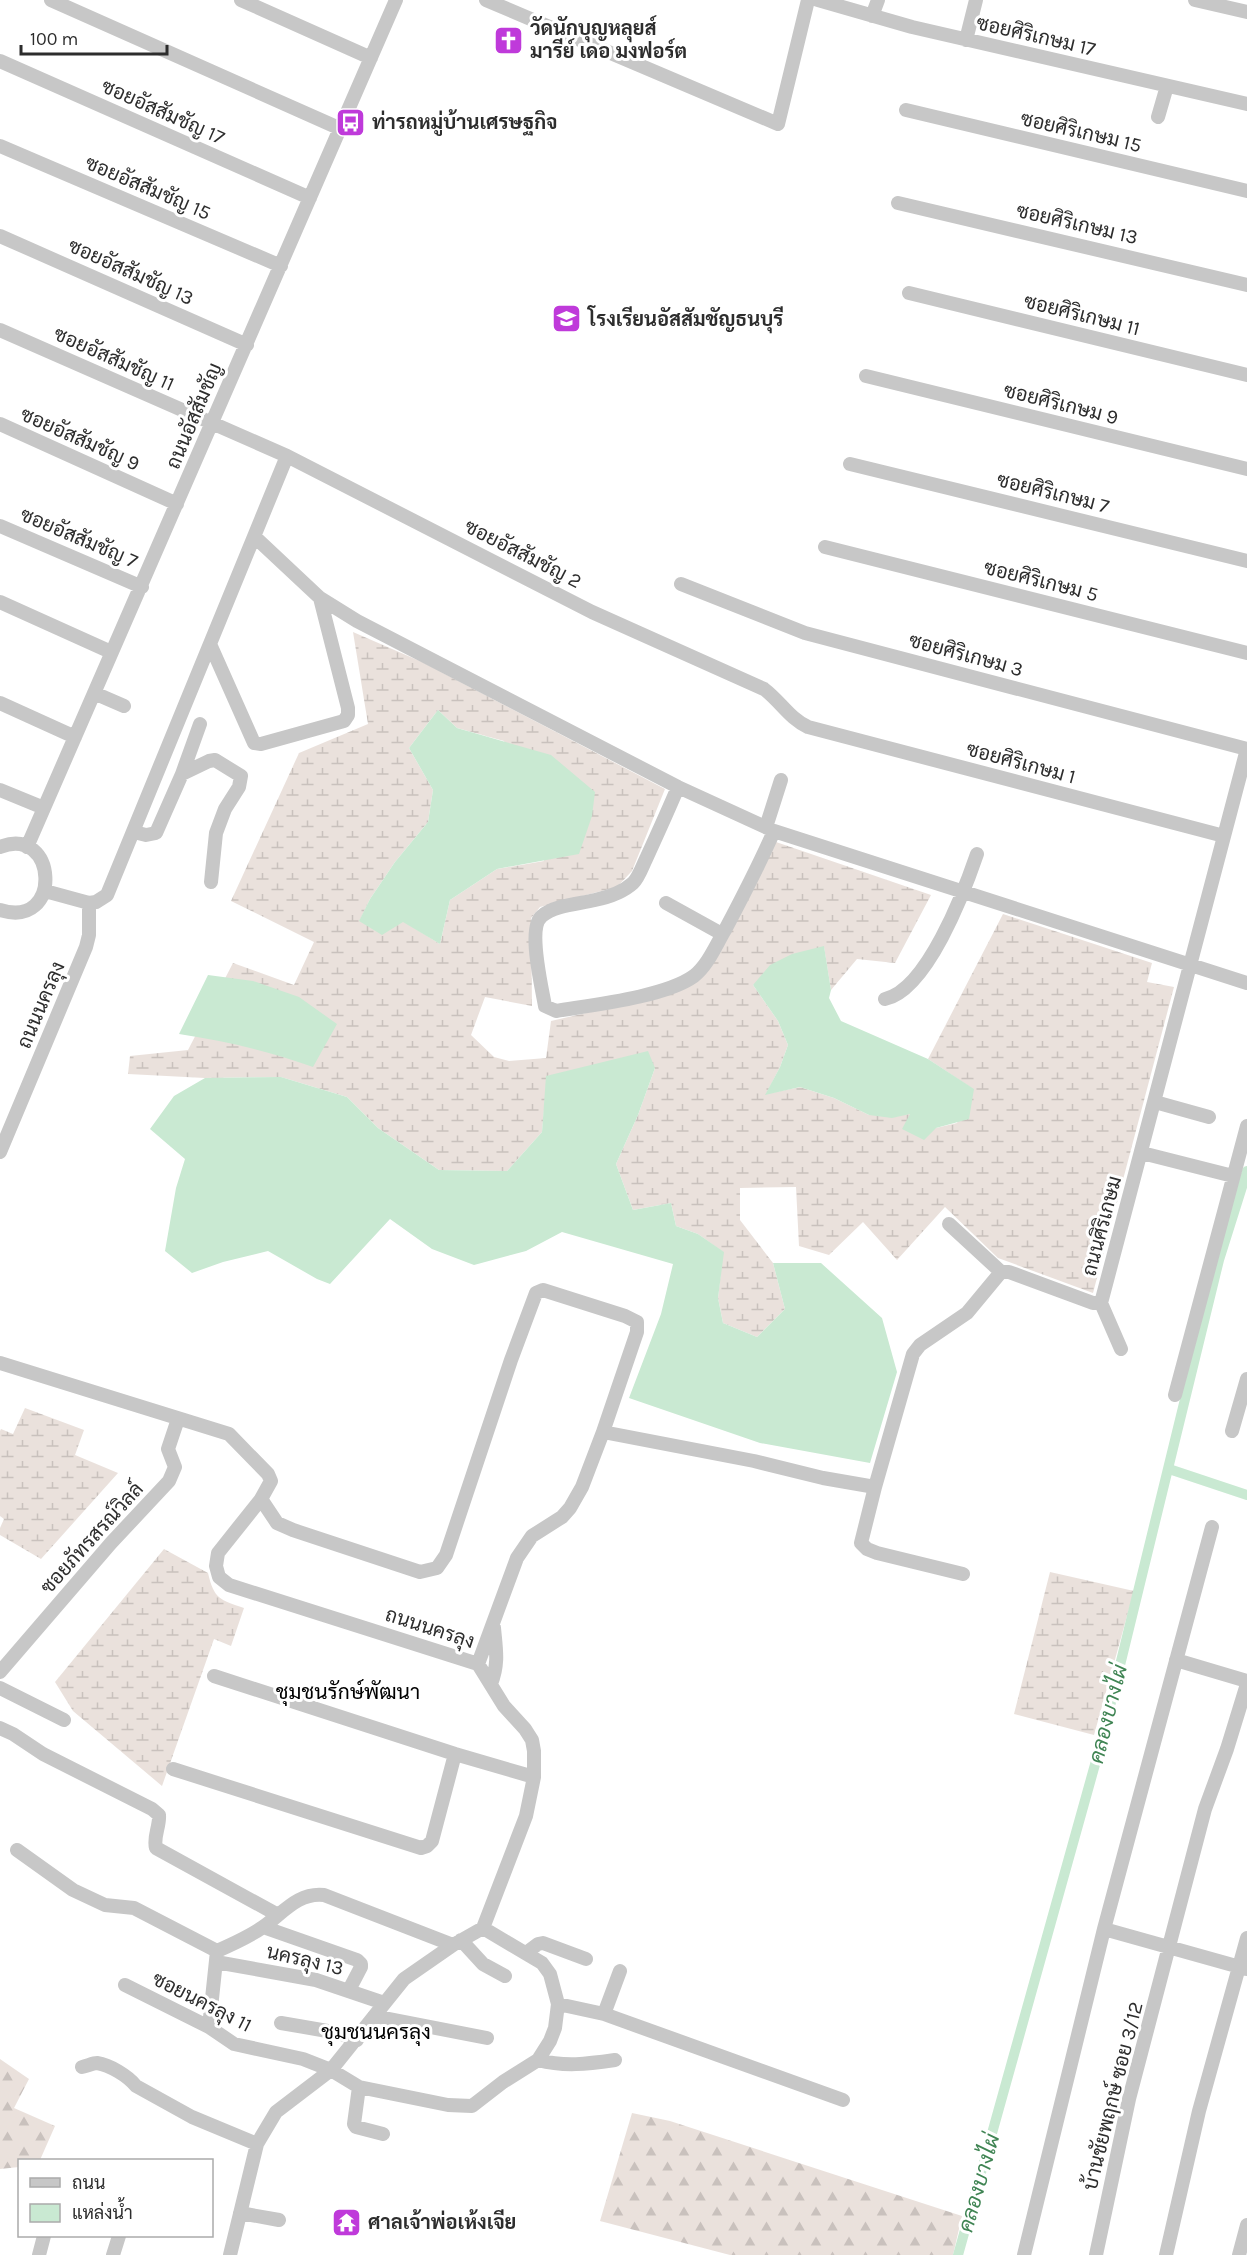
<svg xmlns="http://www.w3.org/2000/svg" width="1247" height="2255" viewBox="0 0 1247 2255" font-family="Karla,Sarabun,sans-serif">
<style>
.forest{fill:url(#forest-firs)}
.wetland{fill:url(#wetland-marsh);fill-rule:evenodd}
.water{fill:#c9e9d2}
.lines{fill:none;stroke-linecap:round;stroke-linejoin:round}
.canal{stroke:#c9e9d2;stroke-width:10}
.minor{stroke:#c7c7c7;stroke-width:14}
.labels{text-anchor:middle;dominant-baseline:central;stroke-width:6;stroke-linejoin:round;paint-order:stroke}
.poi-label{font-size:20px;font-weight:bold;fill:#2d2d2d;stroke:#fff;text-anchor:start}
.street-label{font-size:20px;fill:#2d2d2d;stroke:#fff}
.neighbourhood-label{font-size:21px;fill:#000;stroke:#fff}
.water-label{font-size:21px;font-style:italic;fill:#3f8453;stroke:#fff}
</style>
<defs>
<pattern id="forest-firs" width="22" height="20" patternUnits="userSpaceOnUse" patternTransform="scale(1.5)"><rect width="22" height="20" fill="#eae1dc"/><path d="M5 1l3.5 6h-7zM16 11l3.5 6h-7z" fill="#c9c1bd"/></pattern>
<pattern id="wetland-marsh" width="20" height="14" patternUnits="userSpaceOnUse" patternTransform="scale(1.5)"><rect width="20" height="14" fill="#eae1dc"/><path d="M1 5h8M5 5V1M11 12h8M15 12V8" fill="none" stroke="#c9c1bd"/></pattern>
</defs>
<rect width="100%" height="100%" fill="#fff"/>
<!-- forest -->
<path class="forest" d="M0,2059L29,2079L14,2108L55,2126L40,2160H20L19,2167L0,2169Z
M632,2113L670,2121L962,2216L953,2255H730L600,2221Z"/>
<!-- wetland -->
<path class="wetland" d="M353,632L422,662L665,789L632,871L617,887L540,907L531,918L532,1006L485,997L471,1035L494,1057L509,1061L546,1058L551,1021L677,992L702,976L776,842L931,895L895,963L857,959L831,990L824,947L753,985L778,1021L788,1045L780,1067L766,1094L800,1087L834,1098L869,1115L911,1114L936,1128L957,1123L973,1089L928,1059L1003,914L1152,963L1147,982L1174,987L1093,1293L998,1258L945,1207L897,1260L863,1222L829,1255L799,1246L796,1187L740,1188V1220L773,1263L785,1309L757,1337L723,1323L718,1298L723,1252L698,1234L676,1226L671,1203L633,1210L616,1164L638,1115L655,1068L547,1076L542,1132L507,1171L439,1170L378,1128L347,1097L281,1077L205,1078L128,1074L130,1056L188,1050L233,963L294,985L314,942L231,901L299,753L368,724ZM438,710L457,728L504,741L544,861L497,869L450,900L440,944L403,921L360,920L370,899L395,862L428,822L433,790L409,748Z
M25,1408L84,1430L75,1455L118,1473L41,1559L0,1535V1528L4,1519L0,1516V1431L1,1429L13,1434Z
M164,1549L208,1573C214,1599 220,1600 244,1608L231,1646L214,1639L162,1786L73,1711L55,1682Z
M1050,1572L1134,1591L1094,1735L1014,1714Z"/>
<!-- water -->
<path class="water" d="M438,710L457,728L551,755L595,792L592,816L579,854L497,869L450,900L440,944L403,922L382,935L359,921L370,899L395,862L428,822L433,790L409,748Z
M824,946L831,990L829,998L841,1021L928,1059L974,1089L969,1119L936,1128L924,1140L902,1129L910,1114L892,1118L869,1115L834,1098L800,1087L765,1095L780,1067L788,1045L778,1021L753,985L770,965L792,954Z
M208,975L253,981L299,997L337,1024L313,1067C269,1051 225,1041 179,1034Z
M648,1051L655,1068L638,1115L616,1164L633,1210L671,1203L676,1226L698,1234L724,1252L718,1298L723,1323L757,1337L785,1309L773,1263H821L882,1318L897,1372L870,1463L760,1443L629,1398L661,1314L673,1264L562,1232L526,1251L474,1265L432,1249L390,1219L330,1284L317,1279L268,1251L223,1262L192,1273L165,1251L176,1188L185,1159L150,1129L174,1096L205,1078L281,1077L347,1097L378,1128L439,1170L507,1171L542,1132L546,1076Z"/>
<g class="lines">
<!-- canal -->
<path class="canal" d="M1169,1469L1247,1495
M958,2255L1101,1743L1219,1260L1247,1171"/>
<!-- minor -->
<path class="minor" d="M51,0L341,129
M241,0L371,58
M486,0L778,124L808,0
M818,0L912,27L1247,104
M1195,0L1247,12
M872,16L878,0
M966,40L976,0
M0,61L310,198
M906,110L1247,191
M1158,117L1167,86
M0,146L281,266
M898,203L1247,285
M0,236L247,345
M909,293L1247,375
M0,330L287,456L592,612L764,689C780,701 790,719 808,727L1224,836
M866,376L1247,469
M0,424L177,504
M850,464L1247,561
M0,526L142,587
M255,537L320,598L357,621L678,787L774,831L1247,983
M825,547L1247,653
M681,584L805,633L1247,749
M0,602L111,652
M210,644L254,743L261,744L344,721L348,715V708L320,598
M94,693L124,706
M0,703L75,737
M182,774L200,724
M678,787C668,811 657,835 646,859C642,867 639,877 633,883C622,893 609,897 595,900C579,904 555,905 542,916C527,927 542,988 545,1006L556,1011C592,1005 665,997 694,976C708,965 716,945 725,930C742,898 759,865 774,831
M0,790L44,808
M766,827L781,780
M134,832L146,835L156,833L182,774L209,761L215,760L241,776L239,787L225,809L216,833L211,882
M0,847C57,824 64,930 0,910
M27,847L396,0
M45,891L89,903L96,902L107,895L287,456
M666,903L722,934
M885,999C927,990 964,892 977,854
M1155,1102L1209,1117
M0,1152L86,947L89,935V903
M1142,1153L1233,1176
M949,1224L1001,1272
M1101,1303L1121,1349
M0,1363L229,1434L268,1474L271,1481L261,1499L218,1553L216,1566L219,1577L229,1585L478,1664L504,1706L525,1729L532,1740L534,1751V1777L526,1816L483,1928L453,1945L404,1979L331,2070L276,2112L257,2144L230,2255
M1175,1395L1247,1126
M1232,1431L1247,1379
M603,1432L754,1461L823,1478L875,1487
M261,1499L277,1523L293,1530L420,1572L437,1568L446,1555L511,1360L536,1293L543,1290L625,1316L637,1322V1332L603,1432L582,1487L570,1508L562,1517L532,1536L517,1558L478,1664
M963,1574L877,1553L867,1549L861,1543L875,1487L913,1354L920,1345L967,1313L1001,1272H1009L1093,1303H1101L1247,749
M1176,1660L1247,1681
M0,1672L111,1543L169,1481L175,1467L168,1449L178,1419
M214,1676L455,1754L534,1777
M491,1684C499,1663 496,1650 494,1628
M0,1688L64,1720
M0,1728L13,1734L43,1754L152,1809L159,1815C160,1826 153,1837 156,1848L278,1915
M173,1769L421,1848L427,1846L432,1841L455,1754
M17,1850L73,1890L105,1905L134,1908L217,1951
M263,1927L357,1960L361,1964V1967L349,1990
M1104,1929L1247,1969
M461,1940L483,1964L505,1976
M526,1953L538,1944L543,1943L586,1959
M216,1962L316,1980L384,2003
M125,1985L209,2027L234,2044L303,2059L331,2070L359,2087L448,2105L472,2106L503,2082L538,2060L550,2041L555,2028L558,2004L550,1974L542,1963L483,1928
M558,2004L604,2014L843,2100
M604,2014L620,1971
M374,2016L487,2038
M281,2023L339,2033L357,2040
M209,2027L217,1951C233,1944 249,1937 263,1927C283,1913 298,1892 324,1895L453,1945
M538,2060C565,2067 587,2064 615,2060
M82,2067C87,2066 93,2063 97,2063C110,2065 128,2076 136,2086L192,2117L257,2144
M359,2087L354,2124L356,2127L383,2134
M240,2213L279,2220
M39,2255L44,2236
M113,2255L119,2236
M1024,2255L1104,1929L1212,1527
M1096,2255L1129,2099L1205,1809L1227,1749L1247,1684
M1166,2255L1199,2111L1247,1938
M1239,2255L1247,2225"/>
</g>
<!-- icons -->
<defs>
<symbol id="church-square" viewBox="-11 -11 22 22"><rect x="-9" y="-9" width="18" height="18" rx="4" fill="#bf3ada" stroke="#fff"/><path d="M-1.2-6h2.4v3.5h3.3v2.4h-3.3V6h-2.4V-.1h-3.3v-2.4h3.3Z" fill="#fff"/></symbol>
<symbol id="bus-square" viewBox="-11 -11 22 22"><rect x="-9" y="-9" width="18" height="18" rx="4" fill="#bf3ada" stroke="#fff"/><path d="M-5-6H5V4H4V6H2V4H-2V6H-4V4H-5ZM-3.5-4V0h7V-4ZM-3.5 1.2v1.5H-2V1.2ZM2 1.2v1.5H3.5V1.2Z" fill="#fff"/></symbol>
<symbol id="school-square" viewBox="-11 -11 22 22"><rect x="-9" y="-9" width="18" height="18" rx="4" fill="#bf3ada" stroke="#fff"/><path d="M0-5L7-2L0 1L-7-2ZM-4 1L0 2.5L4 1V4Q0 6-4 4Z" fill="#fff"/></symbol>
<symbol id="temple-square" viewBox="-11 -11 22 22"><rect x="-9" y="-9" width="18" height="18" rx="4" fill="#bf3ada" stroke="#fff"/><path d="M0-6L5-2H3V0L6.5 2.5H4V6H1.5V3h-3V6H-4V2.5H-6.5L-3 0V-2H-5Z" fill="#fff"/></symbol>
</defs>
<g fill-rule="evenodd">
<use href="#church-square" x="492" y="24" width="33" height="33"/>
<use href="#bus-square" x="334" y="106" width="33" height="33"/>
<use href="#school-square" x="550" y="302" width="33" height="33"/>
<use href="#temple-square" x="330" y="2206" width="33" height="33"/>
</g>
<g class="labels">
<!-- poi labels -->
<g class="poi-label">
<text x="530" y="28">วัดนักบุญหลุยส์<tspan x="530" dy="23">มารีย์ เดอ มงฟอร์ต</tspan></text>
<text x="372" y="122">ท่ารถหมู่บ้านเศรษฐกิจ</text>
<text x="588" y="319">โรงเรียนอัสสัมชัญธนบุรี</text>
<text x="368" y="2222">ศาลเจ้าพ่อเห้งเจีย</text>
</g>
<!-- street labels -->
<g class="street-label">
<text transform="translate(1036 36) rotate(13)">ซอยศิริเกษม 17</text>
<text transform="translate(163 112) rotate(24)">ซอยอัสสัมชัญ 17</text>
<text transform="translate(1081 132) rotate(13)">ซอยศิริเกษม 15</text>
<text transform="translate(148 188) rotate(23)">ซอยอัสสัมชัญ 15</text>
<text transform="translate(1077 224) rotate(13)">ซอยศิริเกษม 13</text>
<text transform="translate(131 272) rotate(24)">ซอยอัสสัมชัญ 13</text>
<text transform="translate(1082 315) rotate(14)">ซอยศิริเกษม 11</text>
<text transform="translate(114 359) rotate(24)">ซอยอัสสัมชัญ 11</text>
<text transform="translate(1061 404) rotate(14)">ซอยศิริเกษม 9</text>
<text transform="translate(194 416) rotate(-67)">ถนนอัสสัมชัญ</text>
<text transform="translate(80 439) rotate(24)">ซอยอัสสัมชัญ 9</text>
<text transform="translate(1053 493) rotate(14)">ซอยศิริเกษม 7</text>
<text transform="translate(79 538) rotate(23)">ซอยอัสสัมชัญ 7</text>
<text transform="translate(523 554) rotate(27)">ซอยอัสสัมชัญ 2</text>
<text transform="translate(1041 581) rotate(14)">ซอยศิริเกษม 5</text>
<text transform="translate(966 655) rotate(15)">ซอยศิริเกษม 3</text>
<text transform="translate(1021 763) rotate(15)">ซอยศิริเกษม 1</text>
<text transform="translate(41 1005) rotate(-67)">ถนนนครลุง</text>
<text transform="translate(1102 1226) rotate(-75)">ถนนศิริเกษม</text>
<text transform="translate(92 1538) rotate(-48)">ซอยภัทรสรณ์วิลล์</text>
<text transform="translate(430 1628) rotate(18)">ถนนนครลุง</text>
<text transform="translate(305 1960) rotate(13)">นครลุง 13</text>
<text transform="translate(202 2002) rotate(27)">ซอยนครลุง 11</text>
<text transform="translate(1113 2096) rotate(-76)">บ้านชัยพฤกษ์ ซอย 3/12</text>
</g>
<!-- neighbourhood labels -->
<g class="neighbourhood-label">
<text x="348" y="1692">ชุมชนรักษ์พัฒนา</text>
<text x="376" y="2032">ชุมชนนครลุง</text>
</g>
<!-- water labels -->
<g class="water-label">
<text transform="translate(1108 1714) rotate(-76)">คลองบางไผ่</text>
<text transform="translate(979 2183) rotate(-74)">คลองบางไผ่</text>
</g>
</g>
<!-- legend -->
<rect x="18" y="2159" width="195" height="78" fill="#ffffff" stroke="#ababab" stroke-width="1.5"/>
<rect x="30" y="2178" width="30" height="9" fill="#c7c7c7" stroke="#ababab" stroke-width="1.5"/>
<text x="72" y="2189" font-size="18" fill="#2d2d2d">ถนน</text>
<rect x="30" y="2204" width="30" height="18" fill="#c9e9d2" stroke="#ababab" stroke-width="1.5"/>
<text x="72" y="2219" font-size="18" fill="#2d2d2d">แหล่งน้ำ</text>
<!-- scale -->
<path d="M21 45v9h146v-9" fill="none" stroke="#2d2d2d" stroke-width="3"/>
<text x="30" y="45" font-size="18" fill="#2d2d2d" stroke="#ffffff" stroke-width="4.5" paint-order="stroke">100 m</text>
</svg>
